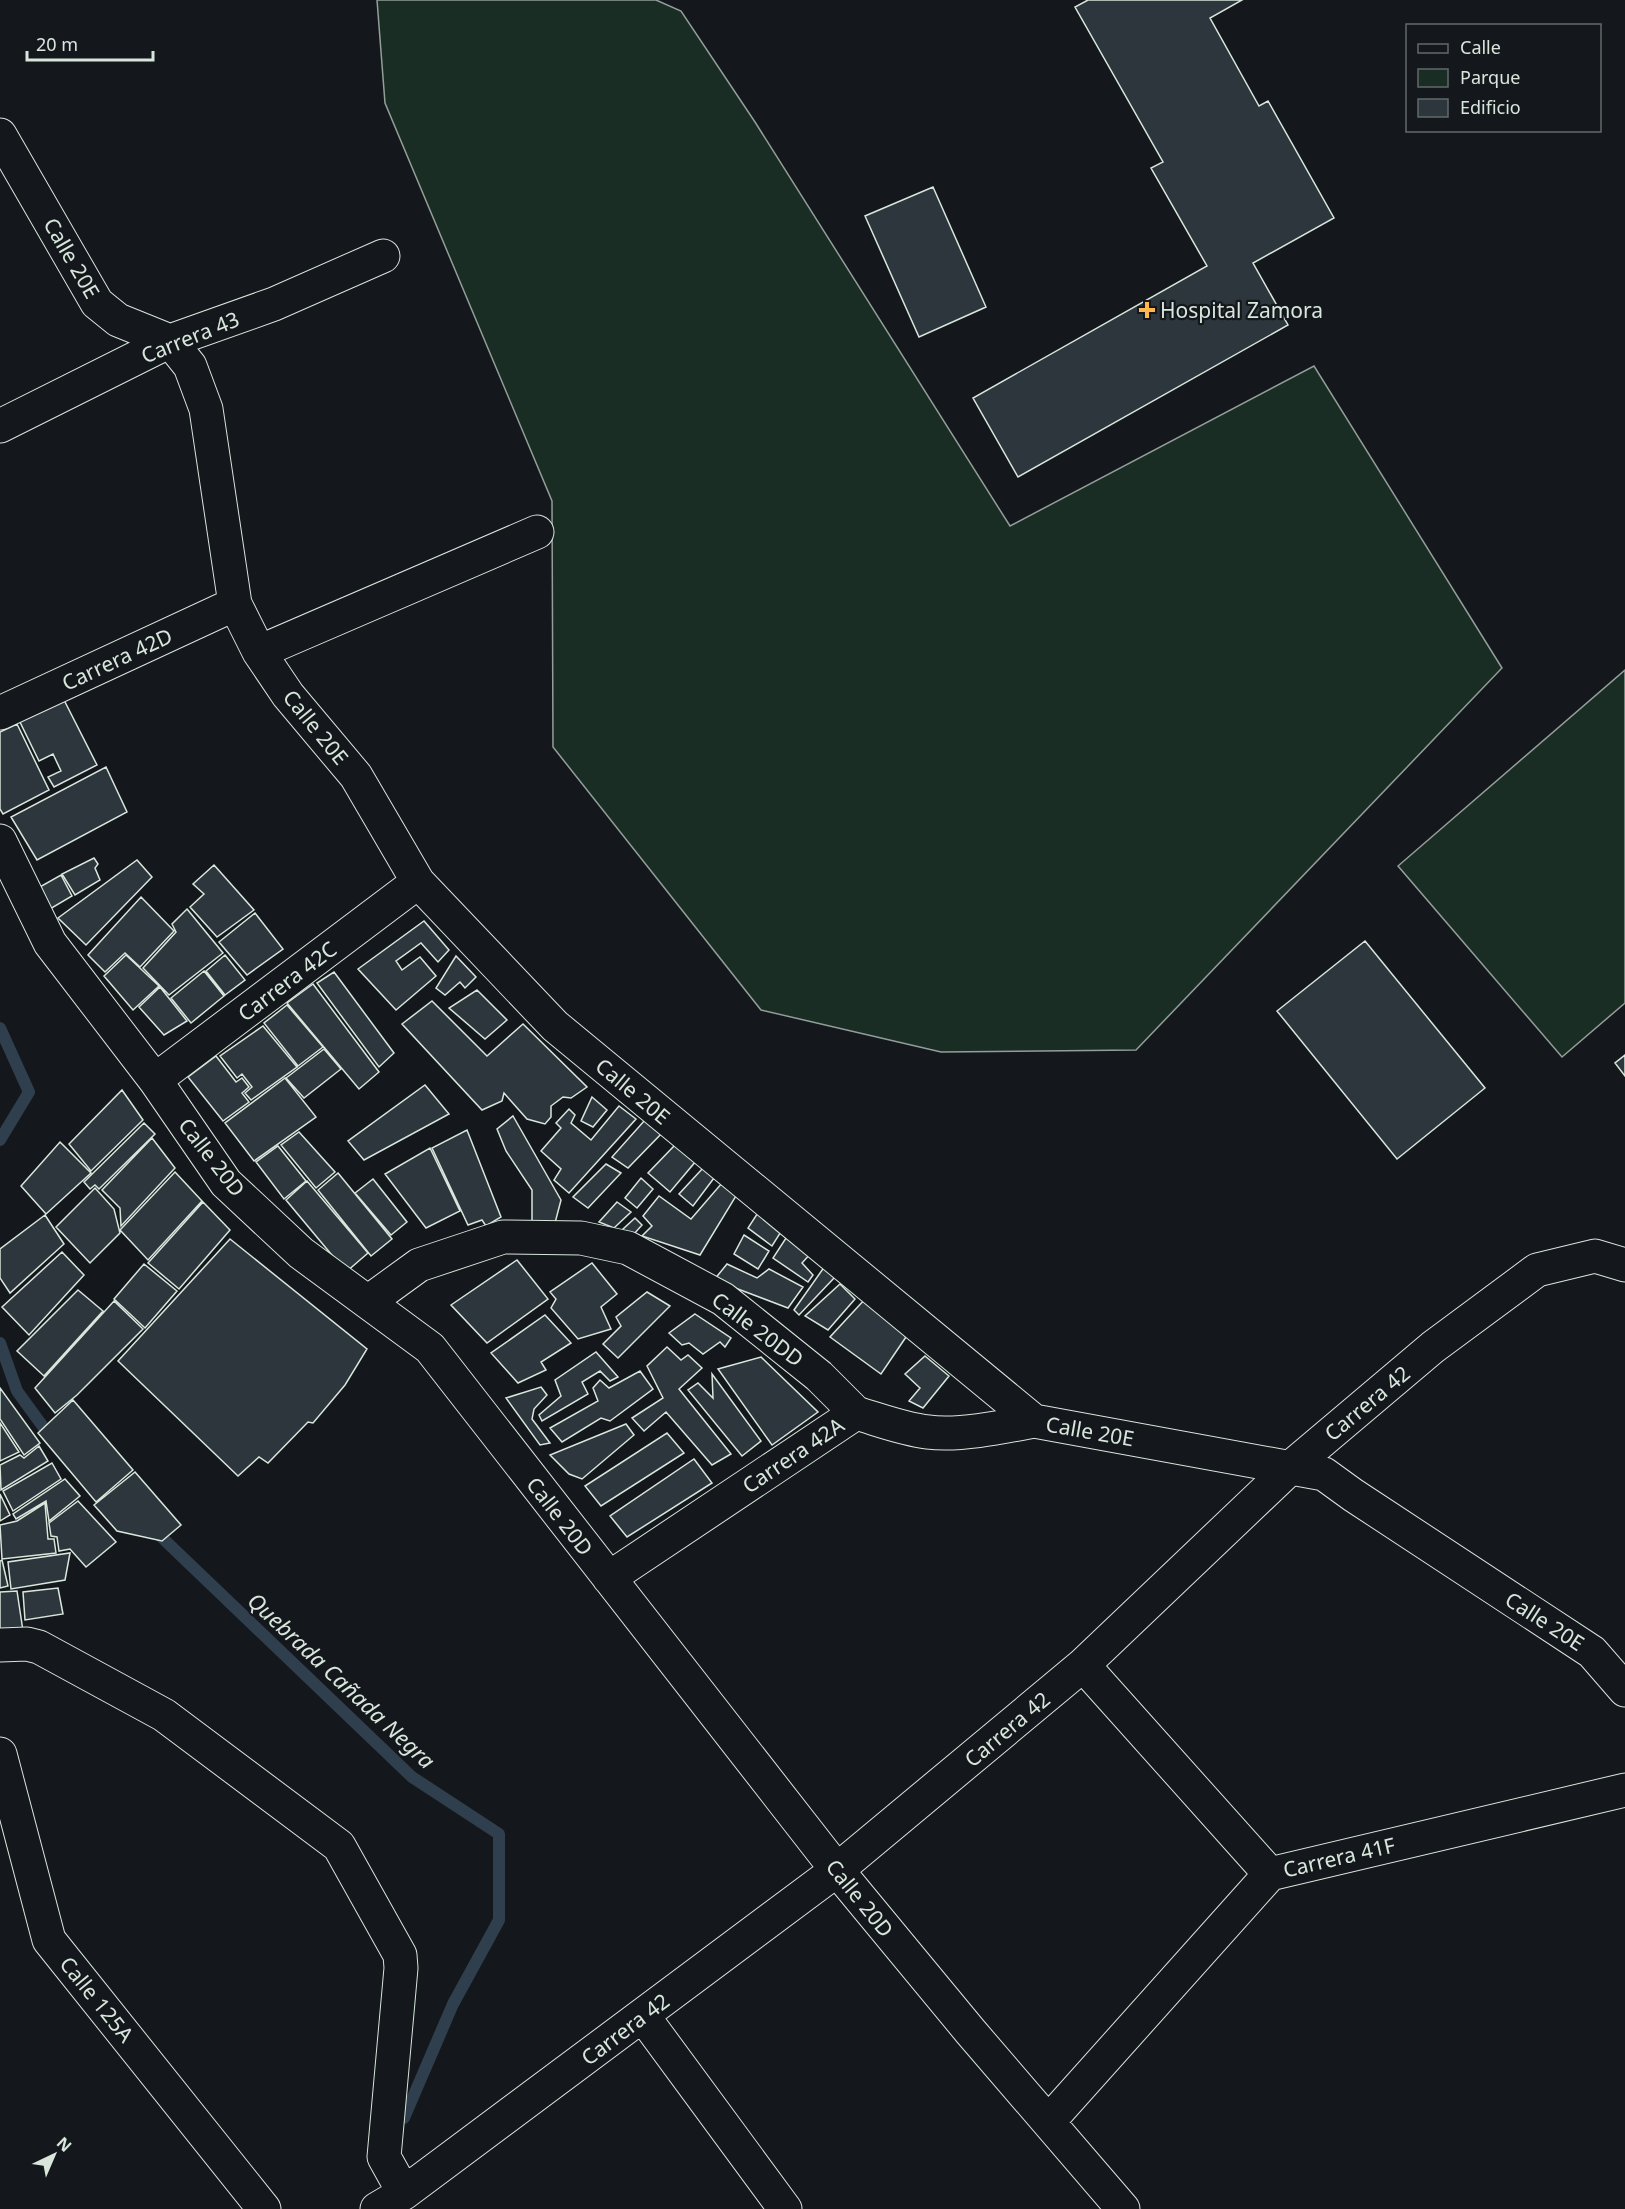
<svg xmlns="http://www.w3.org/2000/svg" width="1625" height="2209" viewBox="0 0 1625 2209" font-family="'Noto Sans',sans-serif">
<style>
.green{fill:#1a2d24;stroke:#939e99;stroke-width:1.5}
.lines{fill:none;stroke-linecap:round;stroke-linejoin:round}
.stream{stroke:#2f3f4d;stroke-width:12}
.building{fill:#2c363c;stroke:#d8e6dc;stroke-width:1.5}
.minor-casing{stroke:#d8e6dc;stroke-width:35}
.minor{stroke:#14181c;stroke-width:33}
.poi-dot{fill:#ffb74d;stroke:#14181c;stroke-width:2}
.labels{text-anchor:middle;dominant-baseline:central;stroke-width:4.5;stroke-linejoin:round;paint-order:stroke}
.street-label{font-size:21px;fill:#d8e6dc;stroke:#14181c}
.poi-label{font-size:21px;fill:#d8e6dc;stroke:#14181c;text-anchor:start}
.water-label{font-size:22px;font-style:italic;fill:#d8e6dc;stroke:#14181c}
</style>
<rect width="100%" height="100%" fill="#14181c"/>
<!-- green -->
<path class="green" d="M377,0H656L681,11L755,122L1010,526L1314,366L1502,668L1136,1050L941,1052L761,1010L553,747L552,501L385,103Z
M1625,670V1003L1562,1057L1398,866Z"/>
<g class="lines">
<!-- stream -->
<path class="stream" d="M0,1028L29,1092L0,1140
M0,1343L17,1391L52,1439
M153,1529L412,1777L499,1834V1920L453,2004L404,2118"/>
</g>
<!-- building -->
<path class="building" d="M1088,0H1242L1210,18L1259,106L1268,101L1334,218L1253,263L1288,325L1018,477L973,398L1207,266L1151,168L1163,162L1075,7Z
M933,187L986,307L919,337L865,216Z
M62,696L97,765L54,787L48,777L61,771L53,754L39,761L18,718Z
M17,724L49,790L3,814L0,809V732Z
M106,767L127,812L37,860L11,817Z
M94,858L98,864L95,868L100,880L75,895L62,874Z
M137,860L152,877L86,945L58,918Z
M214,865L254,910L217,937L190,907L204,894L193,884Z
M61,875L72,896L50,909L38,888Z
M141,897L174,931L140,967L125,953L105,972L88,955Z
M187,909L223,953L169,995L143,968L176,932L172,924Z
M255,913L283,949L247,975L219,942Z
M424,921L449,950L438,962L421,943L396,961L402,970L420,957L436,976L396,1010L358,969Z
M1365,941L1485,1088L1397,1159L1277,1011Z
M126,955L159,986L133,1010L104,976Z
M225,955L245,980L225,995L206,971Z
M456,956L476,977L465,988L460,982L445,995L436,988Z
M204,971L224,996L191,1023L171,998Z
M334,972L394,1053L379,1067L317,983Z
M313,984L379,1072L359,1089L287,1003Z
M160,987L187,1021L164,1035L139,1007Z
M477,990L507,1020L485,1039L449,1008Z
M432,1001L487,1056L523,1024L587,1087L571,1098L563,1097L551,1106V1117L545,1124L527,1119L504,1093L502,1101L482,1110L402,1024Z
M287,1005L323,1047L298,1066L264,1023Z
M263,1026L297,1067L251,1100L245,1093L252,1087L242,1074L237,1078L220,1056Z
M324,1049L341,1069L304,1098L286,1078Z
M1625,1055V1076L1615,1063Z
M216,1056L236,1082L242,1078L249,1087L242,1093L249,1102L223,1121L188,1077Z
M285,1078L316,1117L254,1161L225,1123Z
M425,1085L449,1114L364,1160L348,1141Z
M122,1090L143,1120L91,1171L69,1144Z
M592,1097L607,1110L593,1127L581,1121Z
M619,1106L636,1119L569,1193L554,1180L561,1169L541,1151L561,1128L556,1123L569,1109L575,1115L571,1123L591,1140Z
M513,1116L561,1200L555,1223L532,1225V1190L506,1151L497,1129Z
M645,1120L662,1133L628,1168L612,1157Z
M144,1123L155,1134L99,1189L95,1185L90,1189L84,1182Z
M467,1130L501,1217L486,1226L482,1220L468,1225L432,1148Z
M299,1132L335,1172L316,1188L281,1145Z
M152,1138L175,1168L121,1226L120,1208L102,1190Z
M60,1142L91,1173L46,1214L21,1186Z
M675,1145L696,1161L670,1192L648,1173Z
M278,1146L306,1181L284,1199L256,1162Z
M430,1148L460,1211L426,1228L385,1174Z
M606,1164L621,1173L588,1208L573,1197Z
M703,1168L714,1178L693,1206L679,1194Z
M175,1172L202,1201L148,1260L120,1230Z
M338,1173L392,1239L371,1256L318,1190Z
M641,1178L653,1189L637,1208L625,1198Z
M373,1179L407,1222L391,1235L355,1193Z
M307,1181L368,1253L346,1272L286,1200Z
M722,1183L736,1196L700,1255L642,1236L652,1226L643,1216L659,1196L691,1219Z
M95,1188L114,1209L120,1233L90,1263L56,1227Z
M203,1202L230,1230L179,1289L148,1263Z
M617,1202L631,1212L614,1228L599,1222Z
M761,1208L784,1227L772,1246L748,1228Z
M45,1215L64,1244L10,1293L0,1278V1249Z
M635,1218L642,1225L634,1234L622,1230Z
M744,1235L769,1251L758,1269L734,1254Z
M788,1235L813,1251L802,1263L813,1275L808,1282L773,1258Z
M230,1239L367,1349L345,1385L313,1423L308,1422L268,1463L259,1457L238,1476L118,1361Z
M62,1252L84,1275L29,1335L2,1307Z
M517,1260L548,1299L487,1343L451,1305Z
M592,1263L617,1294L601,1307L611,1329L578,1339L551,1308L556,1299L550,1292Z
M144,1264L177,1291L145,1328L114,1299Z
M727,1264L757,1278L769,1269L803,1287L788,1308L714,1280Z
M825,1266L835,1277L799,1315L794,1310Z
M840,1284L855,1299L828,1330L805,1316Z
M78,1290L103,1311L44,1376L17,1351Z
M647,1292L670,1306L618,1358L603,1344L621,1326L616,1317Z
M866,1298L906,1337L881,1374L830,1337Z
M114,1301L143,1329L77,1395L55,1413L35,1388Z
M695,1314L731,1338L725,1347L720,1342L703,1354L689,1343L682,1345L669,1333Z
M545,1315L571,1343L541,1362L546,1370L518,1383L491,1353Z
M667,1347L681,1360L688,1355L702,1368L679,1389L731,1454L712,1465L666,1412L644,1431L632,1418L663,1398L647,1366Z
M596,1352L618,1377L610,1381L600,1371L582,1382L588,1394L542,1421L539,1415L561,1396L555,1380Z
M925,1356L949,1376L923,1408L909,1401L920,1388L905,1374Z
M761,1357L818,1412L772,1445L718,1369Z
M640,1371L653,1389L610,1421L601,1418L562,1442L550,1428L598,1401L593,1388L600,1380L609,1388Z
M712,1374L761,1441L742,1456L688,1390L698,1383L713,1398Z
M541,1387L547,1395L534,1409L532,1419L550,1443L540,1445L506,1398Z
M0,1388L40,1443L24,1455L0,1419Z
M73,1400L133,1470L96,1502L38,1433Z
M0,1423L19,1452L0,1461Z
M626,1424L634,1435L582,1479L569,1474L550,1455Z
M667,1433L684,1453L601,1506L585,1486Z
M39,1446L48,1461L1,1490L0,1465L20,1455L24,1458Z
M694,1459L712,1483L627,1537L610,1516Z
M52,1463L61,1479L13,1511L3,1491Z
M135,1472L181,1525L162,1541L117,1531L94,1505Z
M65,1479L80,1496L49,1521L46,1501L16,1519L13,1514Z
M0,1494L10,1515L0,1521Z
M78,1501L116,1542L86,1567L70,1549L59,1551L57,1537L51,1536L49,1523Z
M45,1503L48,1539H54L56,1553L2,1559L0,1525L17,1521Z
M70,1553L65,1580L11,1589L8,1562Z
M2,1560L8,1586L0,1588V1561Z
M58,1588L63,1614L25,1620L23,1592Z
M17,1591L23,1631L0,1632V1592Z"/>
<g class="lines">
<defs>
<path id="minor" d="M0,135L97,303L118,320L170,341L190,366L206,409L235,604L259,652L288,695L356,776L418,882L555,1026L1034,1421L1324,1474L1353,1495L1592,1652L1625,1690
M0,426L170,341L274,304L383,256
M259,652L537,532
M0,713L235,604
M0,841L50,943L155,1080L226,1183L301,1253L430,1348L837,1870L970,2031L1123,2209
M155,1080L418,882
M368,1302L419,1265L503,1237L581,1238L628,1248L723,1299L819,1376L856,1413
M609,1578L856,1413C880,1420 903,1429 928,1432C959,1436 1003,1427 1034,1421
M0,1645L27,1644L39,1647L164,1715L339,1846L400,1955L401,1968L384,2157L404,2193
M1083,1665L1270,1874
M0,1754L49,1940L264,2209
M643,2016L785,2209
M1049,2121L1270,1874L1625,1790
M377,2209L404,2193L837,1870L1083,1665L1291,1467L1433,1347L1537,1270L1595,1256L1625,1265"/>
</defs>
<!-- minor casing -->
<use href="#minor" class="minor-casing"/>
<!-- minor -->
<use href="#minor" class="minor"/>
</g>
<!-- markers -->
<path class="poi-dot" d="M1144 301h6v6h6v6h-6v6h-6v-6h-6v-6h6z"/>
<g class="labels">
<!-- street labels -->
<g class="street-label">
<text transform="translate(72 258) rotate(60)">Calle 20E</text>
<text transform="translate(190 337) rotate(-22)">Carrera 43</text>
<text transform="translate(117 659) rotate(-25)">Carrera 42D</text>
<text transform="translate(316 727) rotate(51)">Calle 20E</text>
<text transform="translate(287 981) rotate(-37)">Carrera 42C</text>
<text transform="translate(633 1091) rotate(40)">Calle 20E</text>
<text transform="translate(212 1157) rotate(52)">Calle 20D</text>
<text transform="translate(758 1329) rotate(37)">Calle 20DD</text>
<text transform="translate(1367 1403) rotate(-40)">Carrera 42</text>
<text transform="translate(1090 1431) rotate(10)">Calle 20E</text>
<text transform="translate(793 1455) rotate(-34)">Carrera 42A</text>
<text transform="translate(560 1516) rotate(52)">Calle 20D</text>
<text transform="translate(1545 1621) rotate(33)">Calle 20E</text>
<text transform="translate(1007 1729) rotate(-40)">Carrera 42</text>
<text transform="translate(1339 1857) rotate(-13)">Carrera 41F</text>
<text transform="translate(860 1898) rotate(51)">Calle 20D</text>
<text transform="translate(97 1999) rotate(51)">Calle 125A</text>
<text transform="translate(625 2029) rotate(-37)">Carrera 42</text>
</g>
<!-- poi labels -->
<g class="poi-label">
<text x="1160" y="310">Hospital Zamora</text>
</g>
<!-- water labels -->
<g class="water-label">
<text transform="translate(342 1680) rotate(43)">Quebrada Cañada Negra</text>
</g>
</g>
<!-- legend -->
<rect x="1406" y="24" width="195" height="108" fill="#14181c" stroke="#626a69" stroke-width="1.5"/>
<rect x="1418" y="44" width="30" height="9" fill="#14181c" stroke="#626a69" stroke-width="1.5"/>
<text x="1460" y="54" font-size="18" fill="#d8e6dc">Calle</text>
<rect x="1418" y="69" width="30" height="18" fill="#1a2d24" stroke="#626a69" stroke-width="1.5"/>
<text x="1460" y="84" font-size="18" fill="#d8e6dc">Parque</text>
<rect x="1418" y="99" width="30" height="18" fill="#2c363c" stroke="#626a69" stroke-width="1.5"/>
<text x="1460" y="114" font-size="18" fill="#d8e6dc">Edificio</text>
<!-- north arrow -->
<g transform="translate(54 2155) rotate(44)" stroke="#14181c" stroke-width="4.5" paint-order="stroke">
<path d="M0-4.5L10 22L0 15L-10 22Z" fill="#d8e6dc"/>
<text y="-9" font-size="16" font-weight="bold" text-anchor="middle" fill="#d8e6dc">N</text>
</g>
<!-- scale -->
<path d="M27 51v9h126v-9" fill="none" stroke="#d8e6dc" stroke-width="3"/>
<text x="36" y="51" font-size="18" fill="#d8e6dc" stroke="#14181c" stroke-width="4.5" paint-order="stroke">20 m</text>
</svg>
